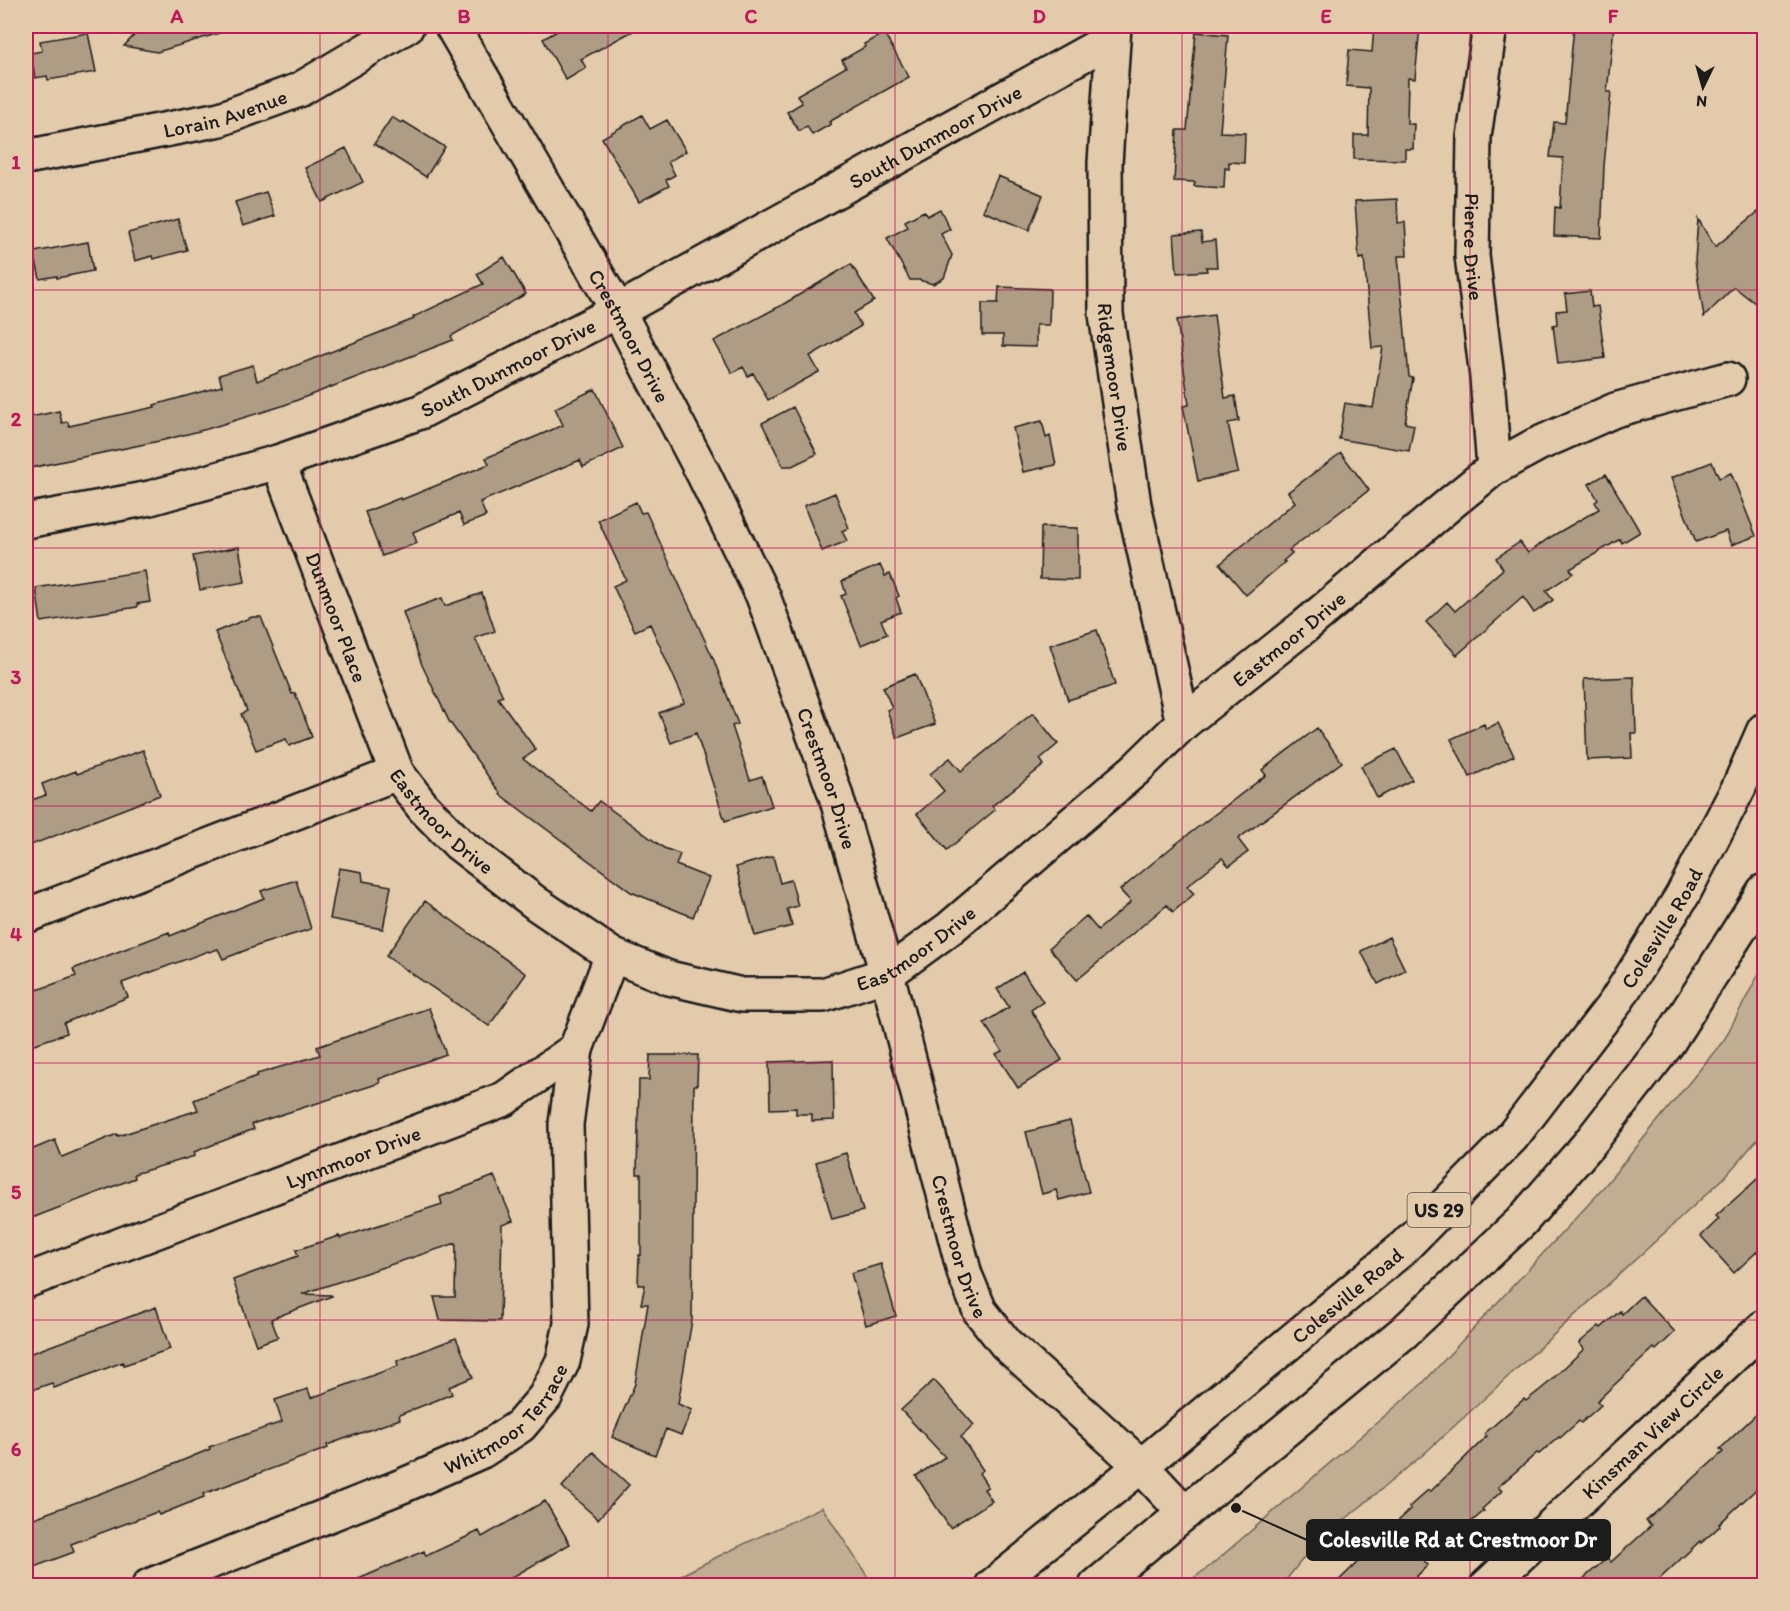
<svg xmlns="http://www.w3.org/2000/svg" width="1790" height="1611" viewBox="0 0 1790 1611" font-family="Itim,sans-serif">
<style>
.green{fill:#c1ae92;stroke:#6e6557;stroke-width:1.5}
.building{fill:#ae9c85;stroke:#1c1c1c;stroke-width:1.5}
.lines{fill:none;stroke-linecap:round;stroke-linejoin:round}
.minor-casing{stroke:#1c1c1c;stroke-width:38}
.highway-casing{stroke:#1c1c1c;stroke-width:38}
.minor{stroke:#e2caaa;stroke-width:33}
.highway{stroke:#e2caaa;stroke-width:33}
.grid{fill:none;stroke:#c2185b;stroke-width:1.5;stroke-opacity:0.55}
.labels{text-anchor:middle;dominant-baseline:central;stroke-width:4.5;stroke-linejoin:round;paint-order:stroke}
.shield{fill:#e2caaa;stroke:#575047;stroke-width:1.5}
.shield-label{font-size:20px;font-weight:bold;fill:#1c1c1c}
.street-label{font-size:21px;fill:#1c1c1c;stroke:#e2caaa}
.leader{fill:none;stroke:#1c1c1c;stroke-width:2}
.callout-dot{fill:#1c1c1c;stroke:#e2caaa;stroke-width:2}
.callout{fill:#1c1c1c;stroke:#1c1c1c;stroke-width:2}
.callout-label{font-size:22px;text-anchor:middle;font-weight:bold;fill:#fff}
.neatline{fill:none;stroke:#c2185b;stroke-width:2}
.grid-label{font-size:20px;text-anchor:middle;font-weight:bold;fill:#c2185b}
</style>
<rect width="100%" height="100%" fill="#e2caaa"/>
<filter id="ink" filterUnits="userSpaceOnUse"><feTurbulence type="fractalNoise" baseFrequency=".0167" numOctaves="2"/><feDisplacementMap in="SourceGraphic" scale="12" xChannelSelector="R" yChannelSelector="G"/><feConvolveMatrix kernelMatrix="1 2 1 2 8 2 1 2 1" color-interpolation-filters="sRGB"/></filter>
<g filter="url(#ink)">
<!-- green -->
<path class="green" d="M1764,964V1132L1724,1178L1425,1453L1313,1546L1282,1585H1184L1210,1566L1423,1383L1598,1194L1724,1040Z
M822,1507L873,1585H662L723,1554Z"/>
<!-- building -->
<path class="building" d="M143,26H225L226,31L157,52L124,46Z
M566,26H642L581,59L586,68L566,80L543,39Z
M1374,26H1420L1415,79L1408,78L1407,124H1414L1413,149H1405V160L1354,159V135H1368L1369,88L1346,86L1349,50L1372,52Z
M1574,26H1614L1607,92H1611L1604,166L1601,238L1554,236L1555,207L1560,208L1563,158L1550,157L1554,122L1565,123Z
M1196,32L1228,35L1220,132L1245,133L1244,163L1229,162V169L1225,168L1224,188L1194,186L1195,182L1174,181L1177,130H1187Z
M88,33L96,72L48,80L47,76L35,78L31,53L42,51L40,41Z
M884,33L909,77L829,122L831,124L812,135L807,126L799,131L787,112L802,103L797,95L846,67L842,60L865,47L864,44Z
M642,115L650,129L667,120L686,151L668,162L675,175L666,180L669,186L639,202L602,138Z
M392,117L401,123L403,121L445,147L426,177L374,144Z
M346,148L363,182L322,202L305,168Z
M998,176L1043,195L1029,230L983,211Z
M266,192L275,216L243,226L235,202Z
M1397,199L1398,223L1405,222L1407,256H1398L1409,377L1413,378L1405,423L1414,425L1409,451L1339,439L1345,403L1373,408L1383,347L1372,348L1364,258L1359,259L1355,201Z
M1764,207V310L1734,287L1704,317L1695,261L1698,219L1715,247Z
M940,209L950,229L941,234L952,255L944,278L933,284L919,280H910L887,238L908,227L905,221L924,211L927,216Z
M178,219L187,250L153,259L152,256L135,261L128,233Z
M1201,232L1202,242L1215,240L1217,267H1206L1207,271L1177,273L1174,234Z
M88,242L93,271L57,278V276L40,279L34,252Z
M504,257L526,294L451,336L453,340L282,406L207,429L164,440L30,468L26,447V418L59,411L62,423L68,422L69,426L155,407L154,405L222,386L219,375L253,365L257,381L414,319L413,317L483,284L477,274Z
M851,264L874,301L854,313L861,326L810,356L819,372L768,400L753,373L748,376L743,367L732,373L714,341L782,305Z
M999,287L1050,289L1049,325H1036V347L1003,346V335H982V303H998Z
M1590,291L1592,307L1598,306L1605,358L1558,364L1553,325L1557,324L1556,311L1567,310L1565,294Z
M1214,315L1225,398L1235,396L1239,421L1228,423L1238,472L1198,481L1183,406L1189,405L1177,320Z
M595,389L623,448L583,467L580,460L480,502L486,516L464,525L459,513L413,532L417,543L382,556L365,512L400,498L401,500L489,464L486,458L563,425L555,408Z
M793,407L817,454L792,466H783L762,423Z
M1042,421L1046,438L1050,436L1056,465L1023,472L1013,428Z
M1341,453L1369,490L1289,550L1292,553L1283,561L1285,562L1246,595L1220,564L1295,502L1288,492Z
M1712,462L1719,478L1731,473L1756,536L1731,545L1726,531L1696,542L1671,478Z
M1606,474L1640,532L1622,543L1620,539L1570,569L1573,573L1546,591L1553,600L1534,613L1523,597L1457,655L1426,622L1447,602L1455,611L1503,569L1496,558L1520,542L1528,553L1549,538L1599,509L1595,502L1598,500L1589,484Z
M835,493L849,528L842,531L847,541L822,551L804,506Z
M636,502L641,513L646,512L713,658L738,724L732,726L750,780L762,776L772,806L725,821L696,733L671,743L659,713L684,703L681,693L650,624L635,631L613,586L626,580L598,520Z
M1041,527L1078,528V580L1040,579Z
M239,547L245,582L200,590L193,556Z
M880,565L885,576L890,574L899,596L896,598L901,612L881,620L887,634L861,645L841,596L846,594L842,581Z
M145,571L150,602L137,604V607L41,622L36,588Z
M482,593L495,631L475,638L503,696L498,698L536,750L523,759L591,811L599,801L664,848L680,854L676,865L709,878L693,917L631,892L502,796L449,721L422,665L403,612L442,598L445,606Z
M252,617H261L292,694L295,693L312,737L289,746L286,739L256,750L241,714L247,711L215,632Z
M1097,630L1115,685L1068,700L1050,645Z
M915,674L935,724L897,738L887,710L892,708L883,687Z
M1634,677L1636,733H1631L1632,758L1587,760L1584,679Z
M1033,713L1058,744L1040,759L1044,765L992,806L995,810L947,850L917,814L944,791L930,774L950,758L961,771Z
M1498,723L1514,756L1470,777L1451,739L1484,724L1486,729Z
M1317,728L1342,762L1238,839L1248,852L1229,866L1222,858L1187,886L1194,894L1173,912L1167,905L1077,980L1049,948L1086,916L1098,930L1131,902L1120,890L1172,847L1266,775L1262,770Z
M1396,749L1412,780L1377,798L1361,766Z
M143,750L160,795L26,847V802L46,795L42,784L76,771L77,774Z
M773,856L780,883L791,880L798,906L787,909L792,926L755,936L736,867Z
M339,868L362,872L363,881L391,886L383,929L330,919Z
M296,880L311,929L262,944L223,959L218,949L209,952L208,951L122,983L128,997L64,1023L67,1033L26,1047V994L76,976L73,969L169,932L170,936L264,898L261,891Z
M425,901L526,974L489,1026L386,956Z
M1389,937L1405,970L1378,984L1361,951Z
M1023,972L1043,1002L1031,1010L1062,1060L1018,1088L996,1054L1002,1051L984,1023L1009,1007L997,989Z
M429,1008L446,1054L379,1079L380,1083L252,1124L254,1129L194,1152L195,1156L134,1174L135,1178L32,1218L26,1201V1152L55,1140L62,1157L117,1134L118,1136L198,1110L194,1100L257,1076V1074L320,1055L317,1047Z
M650,1055H698L697,1085H694L692,1320L678,1404L692,1410L681,1435L666,1429L655,1455L612,1437L635,1384L648,1304H641L645,1285H638L639,1255H641V1174H637L639,1080H649Z
M833,1060L834,1120L812,1121V1114H796V1108L770,1109L769,1062Z
M1070,1121L1089,1192L1059,1200L1056,1190L1042,1194L1026,1132Z
M846,1153L863,1211L832,1219L816,1162Z
M1764,1173V1245L1734,1273L1701,1236L1719,1219L1716,1216Z
M494,1176L513,1221L502,1225L500,1321L440,1320L434,1297H455L456,1243L302,1294L331,1295L332,1296L271,1319L278,1337L256,1345L233,1280L298,1256L296,1250L339,1236L340,1238L442,1204L440,1197Z
M881,1264L896,1316L866,1325L851,1273Z
M1641,1296L1675,1332L1656,1350L1654,1348L1597,1401L1601,1405L1581,1423L1579,1421L1560,1438L1559,1437L1539,1454L1537,1453L1498,1487L1502,1491L1482,1509L1484,1511L1463,1529L1461,1527L1424,1561L1428,1565L1407,1586H1333L1393,1528L1392,1527L1411,1509L1409,1507L1428,1490L1430,1492L1487,1436L1484,1434L1524,1399L1526,1401L1546,1385L1584,1349L1579,1343L1599,1326L1601,1328L1620,1311L1622,1314Z
M156,1307L170,1349L124,1365L123,1362L54,1388L52,1383L26,1392V1355Z
M456,1338L473,1377L449,1387L452,1394L399,1415L400,1419L327,1445L328,1448L203,1494L204,1497L159,1515L157,1512L71,1544L74,1552L26,1570V1521L136,1480L210,1449L209,1447L282,1422L275,1400L308,1389L311,1398L398,1366L397,1361Z
M934,1380L974,1425L961,1437L983,1470L979,1473L988,1487L984,1489L992,1501L950,1528L916,1476L945,1457L901,1410Z
M1764,1407V1482L1719,1524L1720,1526L1701,1543L1700,1541L1652,1586H1575L1607,1558L1611,1562L1651,1526L1646,1521L1723,1452L1720,1449Z
M593,1452L629,1485L598,1519L562,1487Z
M545,1501L570,1544L497,1586H342L424,1551L426,1556L479,1531L482,1537Z"/>
<g class="lines">
<defs>
<g id="minor">
<path id="s1" d="M452,26L618,311L703,473L763,596L835,793L887,974L965,1275L980,1311L1006,1344L1141,1466L1185,1513"/>
<path id="s2" d="M1114,26L1105,163L1106,314L1134,505L1183,723"/>
<path id="s3" d="M1490,26L1474,137L1472,256L1487,377L1494,468"/>
<path id="s4" d="M26,157L220,119L299,90L407,26"/>
<path id="s5" d="M278,462L397,773L423,807L459,844L537,904L612,955L669,978L742,995H823L887,974L950,928L1136,769L1183,723L1305,626L1452,502L1494,468L1536,445L1615,410L1728,379"/>
<path id="s6" d="M26,521L150,498L278,462L420,412L618,311L1113,38"/>
<path d="M26,916L397,773"/>
<path id="s7" d="M26,1281L504,1099L576,1049L612,955"/>
<path id="s8" d="M149,1586L402,1486L482,1451L520,1426L545,1397L563,1361L571,1324L566,1124L576,1049"/>
<path id="s9" d="M1487,1586L1764,1327"/>
</g>
<g id="highway">
<path id="s10" d="M992,1586L1141,1466L1401,1250L1512,1137L1615,1003L1682,896L1739,787L1764,730"/>
<path d="M1096,1586L1404,1332L1521,1222L1588,1145L1667,1044L1764,891"/>
</g>
</defs>
<!-- minor casing -->
<use href="#minor" class="minor-casing"/>
<!-- highway casing -->
<use href="#highway" class="highway-casing"/>
<!-- minor -->
<use href="#minor" class="minor"/>
<!-- highway -->
<use href="#highway" class="highway"/>
</g>
</g>
<!-- grid -->
<path class="grid" d="M320,26V1586M608,26V1586M895,26V1586M1182,26V1586M1470,26V1586M26,290H1764M26,548H1764M26,806H1764M26,1063H1764M26,1320H1764"/>
<g class="labels">
<!-- shield labels -->
<rect class="shield" x="1407.5" y="1193" width="63" height="34" rx="4.5"/>
<g class="shield-label">
<text x="1439" y="1210">US 29</text>
</g>
<!-- street labels -->
<g class="street-label">
<text stroke="none"><textPath href="#s4" startOffset="204">Lorain Avenue</textPath></text>
<text stroke="none"><textPath href="#s6" startOffset="994">South Dunmoor Drive</textPath></text>
<text stroke="none"><textPath href="#s3" startOffset="222">Pierce Drive</textPath></text>
<text stroke="none"><textPath href="#s1" startOffset="357">Crestmoor Drive</textPath></text>
<text stroke="none"><textPath href="#s6" startOffset="508">South Dunmoor Drive</textPath></text>
<text stroke="none"><textPath href="#s2" startOffset="352">Ridgemoor Drive</textPath></text>
<text stroke="none"><textPath href="#s5" startOffset="166">Dunmoor Place</textPath></text>
<text stroke="none"><textPath href="#s5" startOffset="1425">Eastmoor Drive</textPath></text>
<text stroke="none"><textPath href="#s1" startOffset="843">Crestmoor Drive</textPath></text>
<text stroke="none"><textPath href="#s5" startOffset="399">Eastmoor Drive</textPath></text>
<text stroke="none"><textPath href="#s10" startOffset="945">Colesville Road</textPath></text>
<text stroke="none"><textPath href="#s5" startOffset="939">Eastmoor Drive</textPath></text>
<text stroke="none"><textPath href="#s7" startOffset="350">Lynnmoor Drive</textPath></text>
<text stroke="none"><textPath href="#s1" startOffset="1329">Crestmoor Drive</textPath></text>
<text stroke="none"><textPath href="#s10" startOffset="459">Colesville Road</textPath></text>
<text stroke="none"><textPath href="#s8" startOffset="399">Whitmoor Terrace</textPath></text>
<text stroke="none"><textPath href="#s9" startOffset="226">Kinsman View Circle</textPath></text>
</g>
</g>
<!-- callouts -->
<path class="leader" d="M1236 1508L1307 1540"/>
<circle class="callout-dot" cx="1236" cy="1508" r="6"/>
<rect class="callout" x="1307" y="1520" width="303" height="40" rx="6"/>
<g class="callout-label">
<text x="1458" y="1547">Colesville Rd at Crestmoor Dr</text>
</g>
<!-- margin -->
<rect width="1790" height="1611" fill="none" stroke="#e2caaa" stroke-width="66"/>
<!-- north arrow -->
<g transform="translate(1703 87) rotate(185)" stroke="#e2caaa" stroke-width="4.5" paint-order="stroke">
<path d="M0-4.5L10 22L0 15L-10 22Z" fill="#1c1c1c"/>
<text y="-9" font-size="16" font-weight="bold" text-anchor="middle" fill="#1c1c1c">N</text>
</g>
<rect x="33" y="33" width="1724" height="1545" class="neatline"/>
<g class="grid-label">
<text x="177" y="23">A</text>
<text x="464" y="23">B</text>
<text x="751" y="23">C</text>
<text x="1039" y="23">D</text>
<text x="1326" y="23">E</text>
<text x="1613" y="23">F</text>
<text x="16" y="169">1</text>
<text x="16" y="426">2</text>
<text x="16" y="684">3</text>
<text x="16" y="941">4</text>
<text x="16" y="1199">5</text>
<text x="16" y="1456">6</text>
</g>
</svg>
